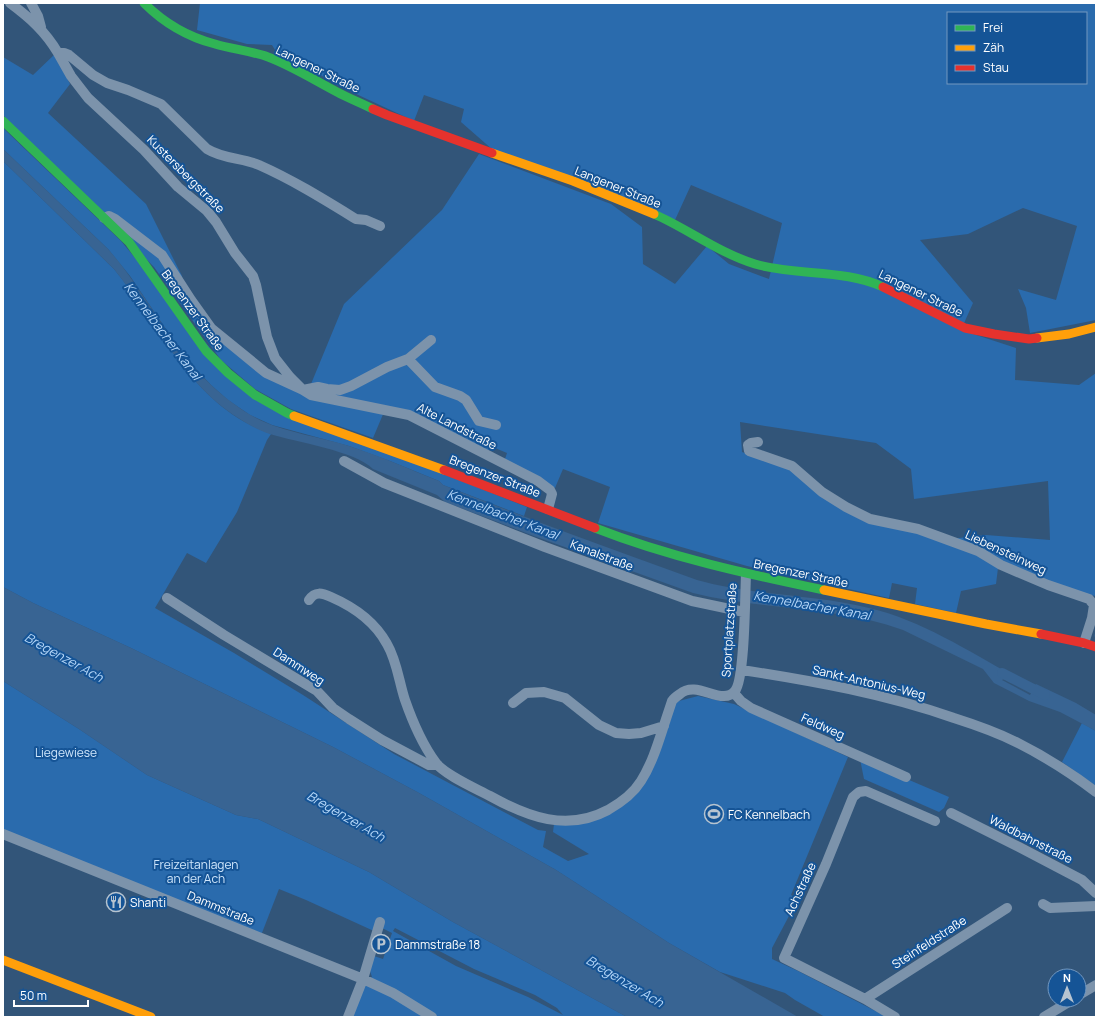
<svg xmlns="http://www.w3.org/2000/svg" width="1099" height="1020" viewBox="0 0 1099 1020" font-family="Manrope,sans-serif">
<style>
.green{fill:#2a6bad;fill-rule:evenodd}
.water{fill:#386493}
.lines{fill:none;stroke-linecap:round;stroke-linejoin:round}
.stream{stroke:#386493;stroke-width:3}
.canal{stroke:#386493;stroke-width:10}
.street{stroke:#7c93ab;stroke-width:10}
.fast{stroke:#30b455;stroke-width:9}
.slow{stroke:#ff9f0a;stroke-width:9}
.jam{stroke:#e5322d;stroke-width:9}
.labels{text-anchor:middle;dominant-baseline:central;stroke-width:4;stroke-linejoin:round;paint-order:stroke}
.street-label{font-size:12px;fill:#fff;stroke:#155496}
.park-label{font-size:12px;fill:#cfe6fc;stroke:#155496}
.poi-label{font-size:12px;fill:#fff;stroke:#155496;text-anchor:start}
.water-label{font-size:13px;font-style:italic;fill:#b4d6f8;stroke:#155496}
</style>
<rect width="100%" height="100%" fill="#325579"/>
<!-- green -->
<path class="green" d="M200,3H1096V320L1030,333L1026,308L1018,289L1056,300L1077,226L1023,208L968,234L920,240L973,303L961,330L1016,348L1015,380L1079,385L1096,373V596L1089,595L998,568L996,584L961,591L956,613L915,604L917,588L892,583L889,598L747,566L598,523L610,487L563,469L555,488L504,462L507,453L495,448L486,451L434,423L339,400L311,384L344,304L442,210L479,154L611,204L642,227L643,264L675,284L707,246L729,264L769,279L782,223L691,185L675,220L493,150L461,122L464,109L424,95L414,121L337,85L319,74L277,53L272,45L247,44L197,30ZM948,13H1086V83H948ZM740,422L876,443L911,469L914,499L1048,481L1050,540L986,535L941,540L917,532L870,523L790,469L742,452Z
M55,54L70,84L48,113L146,204L182,276L186,298L266,374L384,412L373,438L291,409L255,389L221,360L154,267L3,115V57L33,75Z
M3,128L121,241L250,396L527,507L524,516L443,485L439,481L390,461L349,446L272,425L250,415L228,400L211,385L191,364L176,344L130,276L108,249L3,149Z
M3,161L114,269C164,330 191,405 271,434L267,440L237,512L206,563L187,553L155,608L234,653L303,695L394,754L538,830L546,831L543,847L568,861L589,854L553,832L554,824L590,821L632,797L675,702L698,696L734,704L848,757L791,895L798,899L772,948V959L798,971L887,1017H825L795,1000L785,993L720,972L669,943L556,870L419,793L333,747L131,648L33,603L3,587Z
M3,681L79,729L147,775L236,815L258,819L369,872L453,922L627,1017H348L363,979L372,977L368,965L371,955L383,959L392,933L380,927L376,932L306,900L279,889L260,938L3,834ZM395,928L474,969L535,995L557,1008L563,1015L528,997L456,966L393,931Z
M1082,723L1096,731V786L1062,762Z
M860,759L949,797L944,808L939,812L864,779Z"/>
<!-- water -->
<path class="water" d="M3,149L108,249C145,291 169,344 210,384C225,398 243,412 262,421C289,433 320,437 349,446C380,456 409,469 439,481L443,485C504,509 566,533 628,555C651,563 674,572 697,580C753,596 812,594 869,608C921,620 968,651 1014,676L1011,683L1004,679L1002,680L1030,695L1036,684L1076,703L1096,715V731L1060,712L1029,701L994,683L983,669L903,630C838,606 761,610 693,593L534,536L445,502L437,495L373,469C356,451 295,442 270,434C261,431 251,426 243,421C183,386 156,321 114,269L3,161Z
M3,587L33,603L131,648L333,747L419,793L556,870L669,943L798,1017H627L453,922L369,872L258,819L236,815L147,775L79,729L3,681Z"/>
<g class="lines">
<!-- stream -->
<path class="stream" d="M1096,636V635"/>
<!-- canal -->
<path class="canal" d="M1002,673L1045,695"/>
<!-- street -->
<path class="street" d="M10,3C30,18 45,31 58,53
M31,3L38,16L41,27
M104,218L109,216L115,219L162,255L191,300L211,328L266,373L303,390L311,395L409,415L538,481L550,490L552,494L548,509
M408,359L435,387L460,396L466,400L479,421L496,425
M303,390L290,377L275,358L267,337L256,285L253,276L235,253L216,222L207,211L178,187L144,150L88,98L71,76L58,53H64L69,55L93,75L107,83L128,90L161,104L207,149C223,159 243,158 259,165C293,180 325,200 356,219L366,220L380,226
M303,390L318,387L327,389L340,390L351,386L387,367L408,359L431,340
M758,442L751,443L748,445L749,451L792,466L822,492L846,507L870,519L918,529L978,551L1001,565L1048,585L1089,599L1094,605L1092,618L1084,643
M344,461L384,483L545,547L692,601L744,612
M167,598L224,635L317,691L333,708L349,719L382,740L429,765H438
M309,600C315,591 322,593 331,597C354,607 375,622 387,644C397,661 399,682 405,700C413,723 422,744 436,763C445,775 475,788 490,796C528,817 567,832 608,810C622,802 633,794 641,781C653,762 659,740 666,719C668,713 670,707 672,701C674,698 677,696 680,694C697,679 722,707 735,691C745,679 745,595 746,574
M742,670C814,681 886,694 954,718C976,725 996,732 1016,742C1044,756 1071,773 1096,792
M734,693L741,701L751,708L906,777
M513,703L526,693L544,692L565,698L599,725L616,733L629,734L641,733L664,726
M951,813L1019,847L1082,880L1096,893
M3,834L363,979L393,993L432,1017
M1043,904L1050,908L1096,906
M1079,995L1096,985
M865,999L1007,908
M348,1017L363,979L380,922
M895,1017L865,999L784,958L826,864L853,797L859,792L866,791L935,821
M1044,1017L1072,1000"/>
<!-- fast -->
<path class="fast" d="M144,3C163,22 188,37 215,44C232,49 251,51 268,57C292,66 314,80 337,92C348,98 361,103 373,109
M3,121L129,242L206,351L228,373L255,395L287,413L294,416
M654,214C688,229 719,253 755,264C795,276 846,269 883,287
M595,528C669,557 747,574 824,590"/>
<!-- slow -->
<path class="slow" d="M492,153L573,181L654,214
M1037,338L1069,334L1096,327
M294,416L444,470
M824,590L986,624L1041,634
M3,960L151,1017"/>
<!-- jam -->
<path class="jam" d="M373,109L387,115L492,153
M883,287L965,328L994,334L1029,339L1037,338
M444,470L595,528
M1041,634L1084,643L1096,647"/>
</g>
<!-- icons -->
<defs>
<symbol id="stadium-ring" viewBox="-11 -11 22 22"><circle r="9.5" fill="#155496" stroke="#b7c4d0" stroke-width="1.5"/><path d="M0-5a6.5 5 0 1 0 0 10a6.5 5 0 1 0 0-10ZM-3.5-1.8h7v3.6h-7Z" fill="#b7c4d0"/></symbol>
<symbol id="restaurant-ring" viewBox="-11 -11 22 22"><circle r="9.5" fill="#155496" stroke="#b7c4d0" stroke-width="1.5"/><path d="M-5-6h1v4h1v-4h1v4h1v-4h1v5L-1.5 .5V6h-2V.5L-5-1ZM5-6V6H3V1.5H1.5Q1.5-4 5-6Z" fill="#b7c4d0"/></symbol>
<symbol id="parking-ring" viewBox="-11 -11 22 22"><circle r="9.5" fill="#155496" stroke="#b7c4d0" stroke-width="1.5"/><path d="M-3.5-5.5H1a3.5 3.5 0 0 1 0 7H-1V5.5H-3.5ZM-1-3.4V-.6H.8a1.4 1.4 0 0 0 0-2.8Z" fill="#b7c4d0"/></symbol>
</defs>
<g fill-rule="evenodd">
<use href="#stadium-ring" x="703" y="803" width="22" height="22"/>
<use href="#restaurant-ring" x="105" y="891" width="22" height="22"/>
<use href="#parking-ring" x="370" y="933" width="22" height="22"/>
</g>
<g class="labels">
<!-- street labels -->
<g class="street-label">
<text transform="translate(318 69) rotate(26)">Langener Straße</text>
<text transform="translate(186 174) rotate(45)">Kustersbergstraße</text>
<text transform="translate(618 187) rotate(22)">Langener Straße</text>
<text transform="translate(921 293) rotate(26)">Langener Straße</text>
<text transform="translate(193 310) rotate(54)">Bregenzer Straße</text>
<text transform="translate(457 426) rotate(27)">Alte Landstraße</text>
<text transform="translate(495 476) rotate(21)">Bregenzer Straße</text>
<text transform="translate(1006 552) rotate(25)">Liebensteinweg</text>
<text transform="translate(602 555) rotate(21)">Kanalstraße</text>
<text transform="translate(801 573) rotate(12)">Bregenzer Straße</text>
<text transform="translate(729 630) rotate(-86)">Sportplatzstraße</text>
<text transform="translate(299 666) rotate(33)">Dammweg</text>
<text transform="translate(869 682) rotate(13)">Sankt-Antonius-Weg</text>
<text transform="translate(823 726) rotate(24)">Feldweg</text>
<text transform="translate(1031 839) rotate(27)">Waldbahnstraße</text>
<text transform="translate(800 889) rotate(-65)">Achstraße</text>
<text transform="translate(221 908) rotate(22)">Dammstraße</text>
<text transform="translate(929 942) rotate(-33)">Steinfeldstraße</text>
</g>
<!-- park labels -->
<g class="park-label">
<text x="66" y="752">Liegewiese</text>
<text x="196" y="864">Freizeitanlagen<tspan x="196" dy="14">an der Ach</tspan></text>
</g>
<!-- poi labels -->
<g class="poi-label">
<text x="728" y="814">FC Kennelbach</text>
<text x="130" y="902">Shanti</text>
<text x="395" y="944">Dammstraße 18</text>
</g>
<!-- water labels -->
<g class="water-label">
<text transform="translate(163 331) rotate(53)">Kennelbacher Kanal</text>
<text transform="translate(503 514) rotate(21)">Kennelbacher Kanal</text>
<text transform="translate(812 605) rotate(10)">Kennelbacher Kanal</text>
<text transform="translate(64 657) rotate(29)">Bregenzer Ach</text>
<text transform="translate(346 816) rotate(30)">Bregenzer Ach</text>
<text transform="translate(625 981) rotate(31)">Bregenzer Ach</text>
</g>
</g>
<!-- border -->
<rect width="1099" height="1020" fill="none" stroke="#ffffff" stroke-width="8"/>
<!-- legend -->
<rect x="947" y="12" width="140" height="72" fill="#155496" stroke="#7398c0"/>
<rect x="955" y="25" width="20" height="6" fill="#30b455" stroke="#7398c0"/>
<text x="983" y="32" font-size="12" fill="#ffffff">Frei</text>
<rect x="955" y="45" width="20" height="6" fill="#ff9f0a" stroke="#7398c0"/>
<text x="983" y="52" font-size="12" fill="#ffffff">Zäh</text>
<rect x="955" y="65" width="20" height="6" fill="#e5322d" stroke="#7398c0"/>
<text x="983" y="72" font-size="12" fill="#ffffff">Stau</text>
<!-- north arrow -->
<g transform="translate(1067 988)"><circle r="19" fill="#155496" stroke="#7398c0"/>
<path d="M0-3L7 15L0 10L-7 15Z" fill="#b7c4d0"/>
<text y="-6" font-size="11" font-weight="bold" text-anchor="middle" fill="#ffffff">N</text>
</g>
<!-- scale -->
<path d="M14 1000v6h74v-6" fill="none" stroke="#ffffff" stroke-width="2"/>
<text x="20" y="1000" font-size="12" fill="#ffffff" stroke="#155496" stroke-width="3" paint-order="stroke">50 m</text>
</svg>
